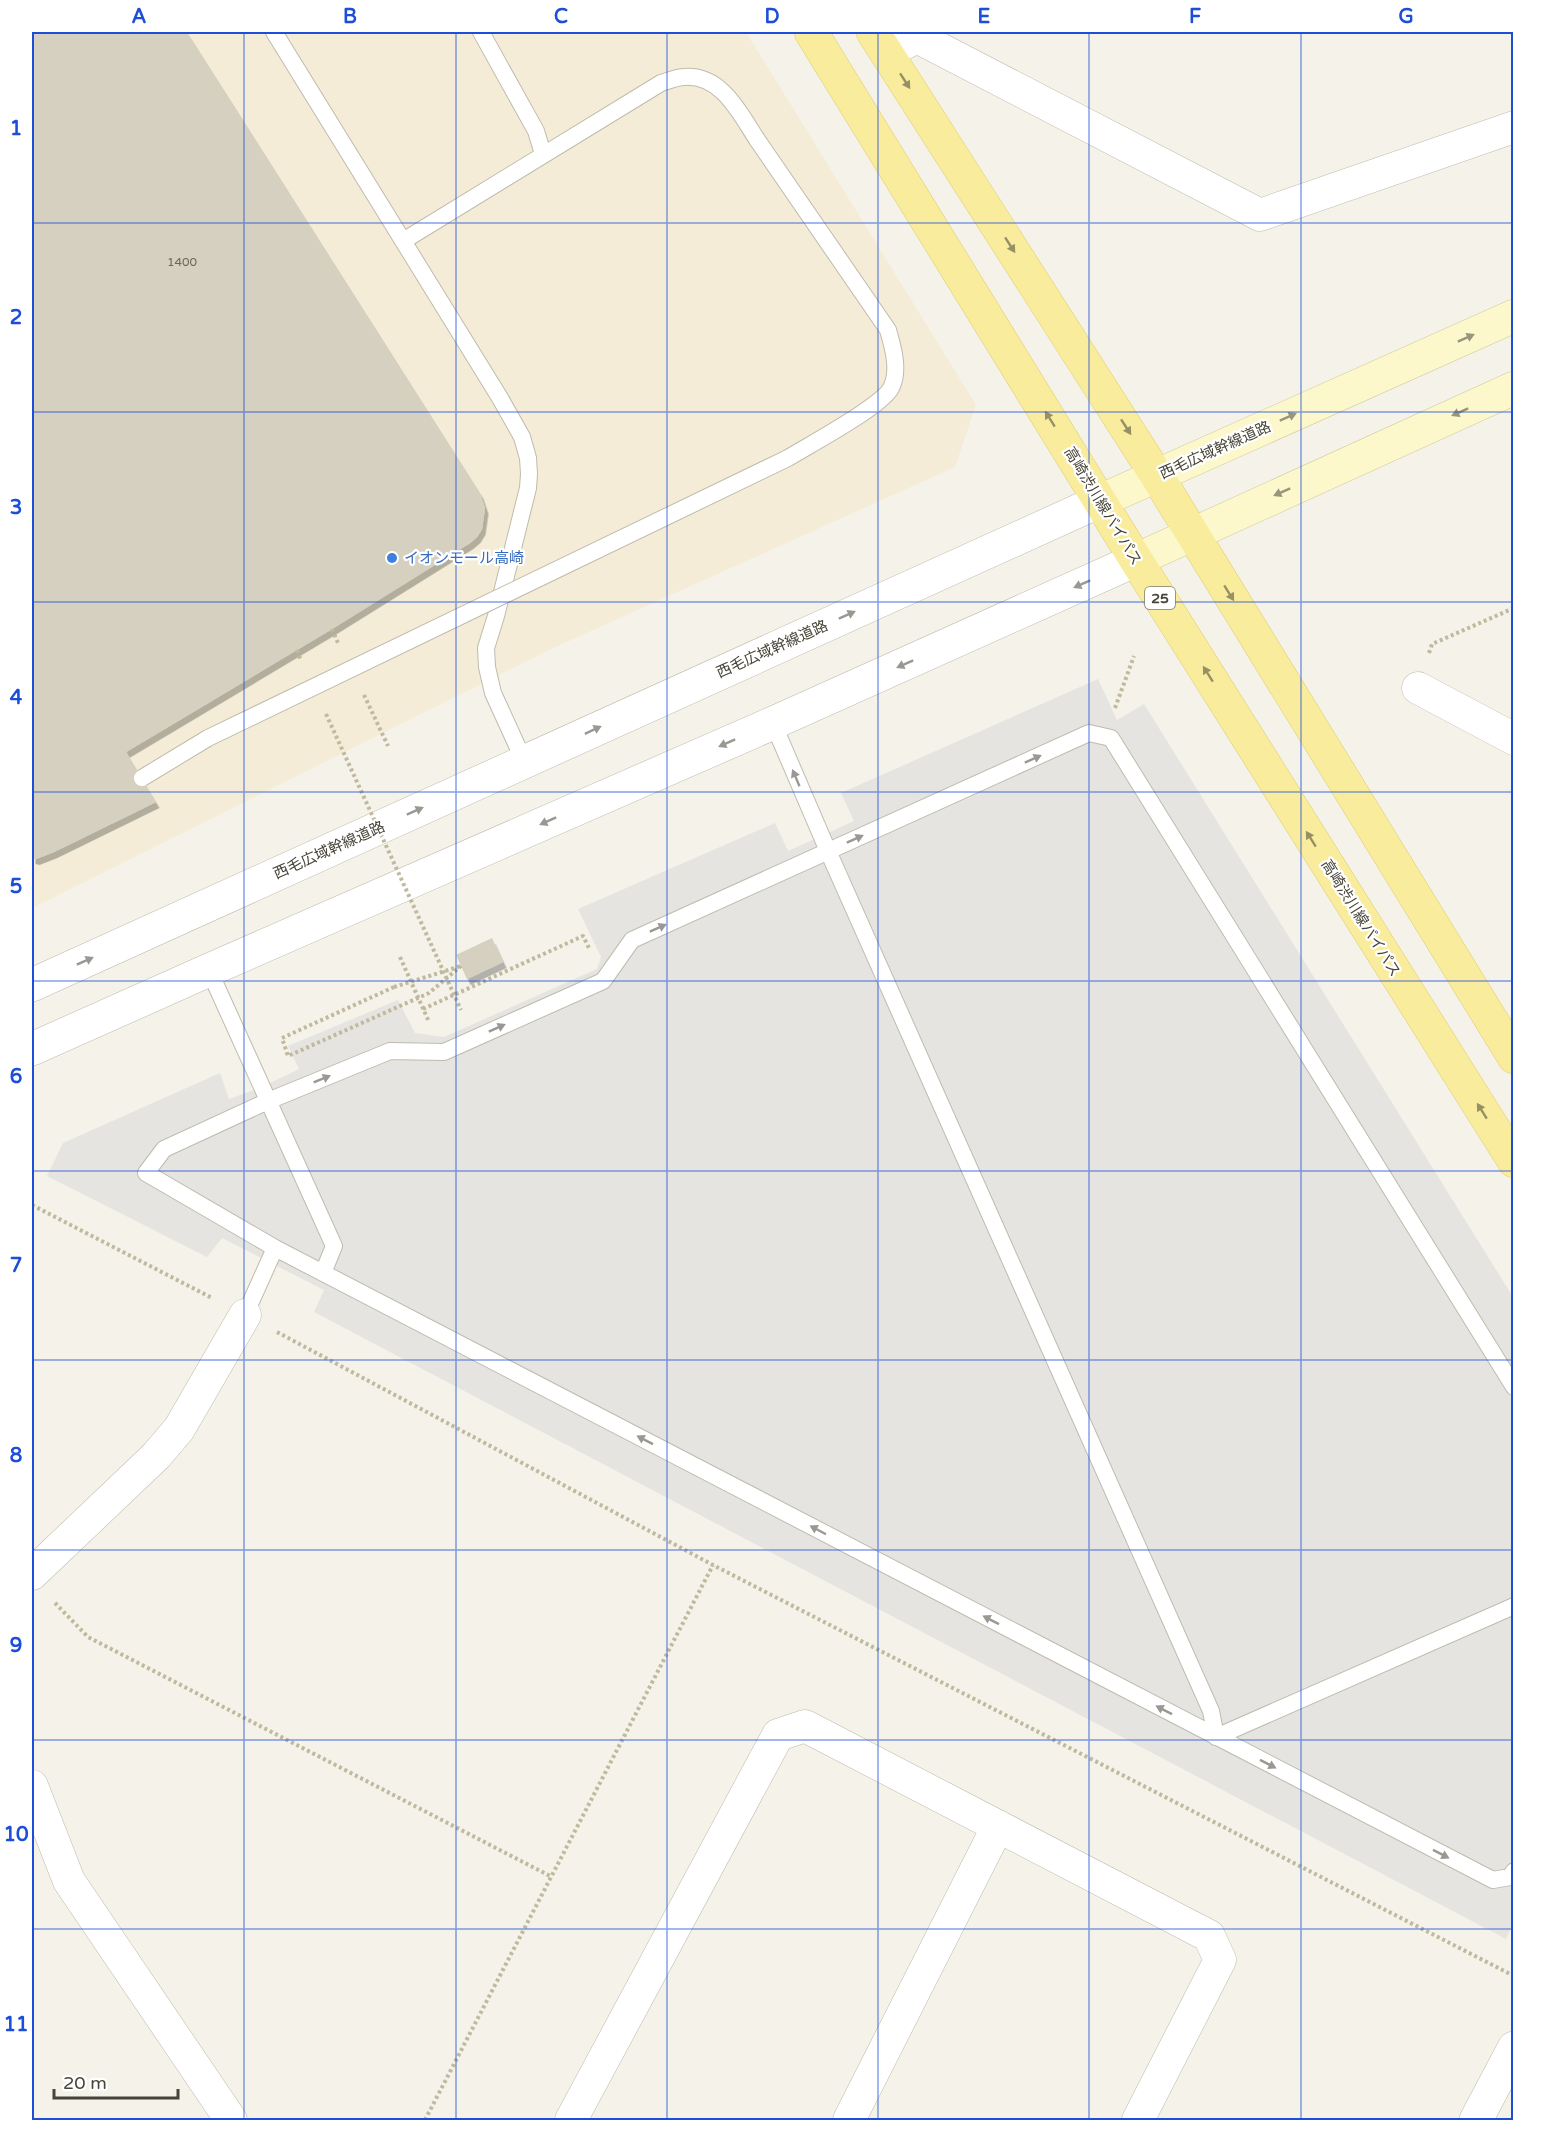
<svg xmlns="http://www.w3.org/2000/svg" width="1545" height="2152" viewBox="0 0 1545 2152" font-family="'Varela Round','Noto Sans JP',sans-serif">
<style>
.commercial{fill:#f4ecd6}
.parking{fill:#e5e4e1}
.building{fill:#d5d0bf;filter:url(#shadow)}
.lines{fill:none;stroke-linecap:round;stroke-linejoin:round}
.service-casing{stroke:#bfbbac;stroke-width:18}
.minor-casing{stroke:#bfbbac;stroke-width:33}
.tertiary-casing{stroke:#bfbbac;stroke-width:34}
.secondary-casing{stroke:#d1cb9b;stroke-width:34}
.primary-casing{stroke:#ddce6d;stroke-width:34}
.path{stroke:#c0b99e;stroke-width:4;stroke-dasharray:3 3;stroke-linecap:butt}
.service{stroke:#fff;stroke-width:16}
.minor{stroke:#fff;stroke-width:32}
.tertiary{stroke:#fff;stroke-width:33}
.secondary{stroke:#fcf8cb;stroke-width:33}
.primary{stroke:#f9ed9d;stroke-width:33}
.service-bridge-casing{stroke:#bfbbac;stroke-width:18;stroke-linecap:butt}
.path-bridge{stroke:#c0b99e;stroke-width:4;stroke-dasharray:3 3;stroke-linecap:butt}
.service-bridge{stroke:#fff;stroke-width:16}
.oneway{fill:#979065}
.oneway2{fill:#98957a}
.oneway3{fill:#9a9892}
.grid{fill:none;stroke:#1d4ed8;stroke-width:1.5;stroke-opacity:0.55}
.shop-dot{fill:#3f7fe0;stroke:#fff;stroke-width:2}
.labels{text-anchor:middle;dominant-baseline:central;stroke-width:4.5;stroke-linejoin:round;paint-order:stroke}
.number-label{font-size:12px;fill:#6a675a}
.shield{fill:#fff;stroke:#7e7c74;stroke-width:1.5}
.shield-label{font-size:14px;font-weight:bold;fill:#474438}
.street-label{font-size:15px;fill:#474438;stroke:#fff}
.shop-label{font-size:15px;fill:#366cbe;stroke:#fff;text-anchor:start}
.neatline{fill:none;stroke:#1d4ed8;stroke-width:2}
.grid-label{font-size:20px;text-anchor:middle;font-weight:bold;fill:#1d4ed8}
</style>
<defs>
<filter id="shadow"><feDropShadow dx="3.5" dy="6" stdDeviation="0" flood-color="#0004"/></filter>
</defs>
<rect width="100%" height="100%" fill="#f4f2e9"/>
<!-- commercial -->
<path class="commercial" d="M32,32H746L976,405L955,467L551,649L32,908Z"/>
<!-- parking -->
<path class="parking" d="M1098,679L1117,720L1144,704L1513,1297V1924L1506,1939L314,1312L324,1290L222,1238L207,1257L47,1176L63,1143L220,1073L229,1099L262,1087L299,1069L288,1046L398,1000L415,1033L444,1037L597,969L601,957L578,909L775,823L788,851L854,821L841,793Z"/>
<!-- building -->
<path class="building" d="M32,32H187L480,493L485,508L482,529L477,537L470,543L332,629L126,752L156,802L54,852L36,859L32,858Z
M492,938L503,962L467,979L456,955Z"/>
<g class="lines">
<defs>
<path id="service" d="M274,32L500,398L522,437L528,458L529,474L528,488L496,616L486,648L487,667L493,693L524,761
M481,32L536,131L543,154
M403,241L661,83C668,81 677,77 684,77C722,74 740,114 758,141
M773,723L828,851L1211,1711L1216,1737
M209,970L334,1246L323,1273
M245,1315L275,1248
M1514,1387L1111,738L1089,733L632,940L603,981L444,1052L390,1051L268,1101L164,1149L146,1173L275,1248L1493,1880L1510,1877L1514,1871
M1216,1737L1514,1606"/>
<path id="minor" d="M886,53L917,37L1260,215L1514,127
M1418,688L1514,739
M32,1574L156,1456L179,1429L245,1315
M32,1786L69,1881L231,2120
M571,2120L778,1735L805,1726L1209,1936L1220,1960L1138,2120
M849,2120L998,1826"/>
<path id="tertiary" d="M32,985L1100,501
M32,1049L209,970L773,723L1136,560
M1476,2120L1514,2048"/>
<path id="secondary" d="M1100,501L1514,316
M1136,560L1514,388"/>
<path id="primary" d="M811,32L1136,560L1514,1161
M873,32L1157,476L1514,1057"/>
</defs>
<!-- service casing -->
<use href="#service" class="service-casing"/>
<!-- minor casing -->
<use href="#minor" class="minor-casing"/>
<!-- tertiary casing -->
<use href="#tertiary" class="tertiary-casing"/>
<!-- secondary casing -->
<use href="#secondary" class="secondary-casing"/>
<!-- primary casing -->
<use href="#primary" class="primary-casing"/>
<!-- path -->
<path class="path" d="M332,629L338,643
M1429,653L1432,644L1514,608
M364,695L388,746
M1115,708L1134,656
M400,957L429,1022
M394,987L461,966
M423,1009L583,936L590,950
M32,1205L212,1298
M277,1332L713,1565L1514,1976
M55,1603L88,1637L552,1877
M425,2120L713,1565"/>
<!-- service -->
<use href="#service" class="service"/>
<!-- minor -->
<use href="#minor" class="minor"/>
<!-- tertiary -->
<use href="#tertiary" class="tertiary"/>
<!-- secondary -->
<use href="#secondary" class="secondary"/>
<!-- primary -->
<use href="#primary" class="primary"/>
<defs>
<path id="service-bridge" d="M142,778L208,738L788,458C809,445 881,407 891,388C900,371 893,347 888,330L758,141"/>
</defs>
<!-- service-bridge casing -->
<use href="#service-bridge" class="service-bridge-casing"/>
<!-- path-bridge -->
<path class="path-bridge" d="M297,650L301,661
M326,714L461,1010
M394,987L282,1038L288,1056L429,993L461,966"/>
<!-- service-bridge -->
<use href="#service-bridge" class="service-bridge"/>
</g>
<!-- one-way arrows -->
<defs><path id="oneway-solid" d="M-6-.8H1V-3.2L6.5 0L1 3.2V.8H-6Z" transform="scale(1.5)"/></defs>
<g class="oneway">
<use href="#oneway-solid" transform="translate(905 81) rotate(57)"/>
<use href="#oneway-solid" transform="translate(1010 245) rotate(57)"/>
<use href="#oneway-solid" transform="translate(1050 419) rotate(-122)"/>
<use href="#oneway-solid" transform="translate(1126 427) rotate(57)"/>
<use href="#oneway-solid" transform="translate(1229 593) rotate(58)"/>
<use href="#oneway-solid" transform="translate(1208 674) rotate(-122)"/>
<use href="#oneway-solid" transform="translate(1311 839) rotate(-122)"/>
<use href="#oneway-solid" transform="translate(1482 1111) rotate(-122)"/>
</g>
<g class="oneway2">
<use href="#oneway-solid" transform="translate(1466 338) rotate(-24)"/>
<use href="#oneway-solid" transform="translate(1460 412) rotate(156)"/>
<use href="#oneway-solid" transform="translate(1288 417) rotate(-24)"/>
<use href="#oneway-solid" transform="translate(1282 492) rotate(156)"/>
</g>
<g class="oneway3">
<use href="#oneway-solid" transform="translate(1082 584) rotate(156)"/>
<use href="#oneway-solid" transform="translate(847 615) rotate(-24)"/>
<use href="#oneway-solid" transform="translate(905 664) rotate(156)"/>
<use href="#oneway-solid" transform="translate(593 730) rotate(-25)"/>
<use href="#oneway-solid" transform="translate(727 743) rotate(156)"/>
<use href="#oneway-solid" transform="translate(1033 759) rotate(-24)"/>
<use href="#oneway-solid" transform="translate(796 778) rotate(-113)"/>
<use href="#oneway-solid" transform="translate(415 811) rotate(-24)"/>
<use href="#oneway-solid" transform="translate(548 821) rotate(156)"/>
<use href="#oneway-solid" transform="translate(855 839) rotate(-24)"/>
<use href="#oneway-solid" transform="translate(658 928) rotate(-24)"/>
<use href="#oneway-solid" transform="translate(85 961) rotate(-24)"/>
<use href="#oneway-solid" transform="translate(497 1028) rotate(-24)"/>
<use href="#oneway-solid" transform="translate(322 1079) rotate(-22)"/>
<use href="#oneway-solid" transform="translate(645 1440) rotate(-153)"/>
<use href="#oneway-solid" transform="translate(818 1530) rotate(-152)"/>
<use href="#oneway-solid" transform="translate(991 1620) rotate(-153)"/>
<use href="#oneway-solid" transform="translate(1164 1710) rotate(-153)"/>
<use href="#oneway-solid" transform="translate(1268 1764) rotate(27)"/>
<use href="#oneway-solid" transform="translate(1441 1854) rotate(27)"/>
</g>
<!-- grid -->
<path class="grid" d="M244,32V2120M456,32V2120M667,32V2120M878,32V2120M1089,32V2120M1301,32V2120M32,223H1514M32,412H1514M32,602H1514M32,792H1514M32,981H1514M32,1171H1514M32,1360H1514M32,1550H1514M32,1740H1514M32,1929H1514"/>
<!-- markers -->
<circle class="shop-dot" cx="392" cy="558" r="6"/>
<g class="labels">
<!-- number labels -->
<g class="number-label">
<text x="182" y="262">1400</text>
</g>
<!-- shield labels -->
<rect class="shield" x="1145" y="587" width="30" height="22" rx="4.5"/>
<g class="shield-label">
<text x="1160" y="598">25</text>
</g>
<!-- street labels -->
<g class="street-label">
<text transform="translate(1215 450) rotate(-24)">西毛広域幹線道路</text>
<text transform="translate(1103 506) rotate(59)">高崎渋川線バイパス</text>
<text transform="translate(772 649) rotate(-24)">西毛広域幹線道路</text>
<text transform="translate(329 850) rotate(-24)">西毛広域幹線道路</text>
<text transform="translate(1361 918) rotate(58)">高崎渋川線バイパス</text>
</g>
<!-- shop labels -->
<g class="shop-label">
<text x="404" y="558">イオンモール高崎</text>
</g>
</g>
<!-- border -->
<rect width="1545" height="2152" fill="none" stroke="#ffffff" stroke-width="66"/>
<!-- scale -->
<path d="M54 2089v9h124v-9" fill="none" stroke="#474438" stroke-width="3"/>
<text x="63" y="2089" font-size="18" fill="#474438" stroke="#ffffff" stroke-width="4.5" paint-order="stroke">20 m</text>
<rect x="33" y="33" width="1479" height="2086" class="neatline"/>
<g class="grid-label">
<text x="139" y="23">A</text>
<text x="350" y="23">B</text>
<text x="561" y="23">C</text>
<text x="772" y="23">D</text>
<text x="984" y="23">E</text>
<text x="1195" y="23">F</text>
<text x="1406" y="23">G</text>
<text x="16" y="135">1</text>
<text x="16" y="324">2</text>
<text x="16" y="514">3</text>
<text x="16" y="704">4</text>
<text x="16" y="893">5</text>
<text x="16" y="1083">6</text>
<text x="16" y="1272">7</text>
<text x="16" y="1462">8</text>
<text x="16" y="1652">9</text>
<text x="16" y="1841">10</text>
<text x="16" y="2031">11</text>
</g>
</svg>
